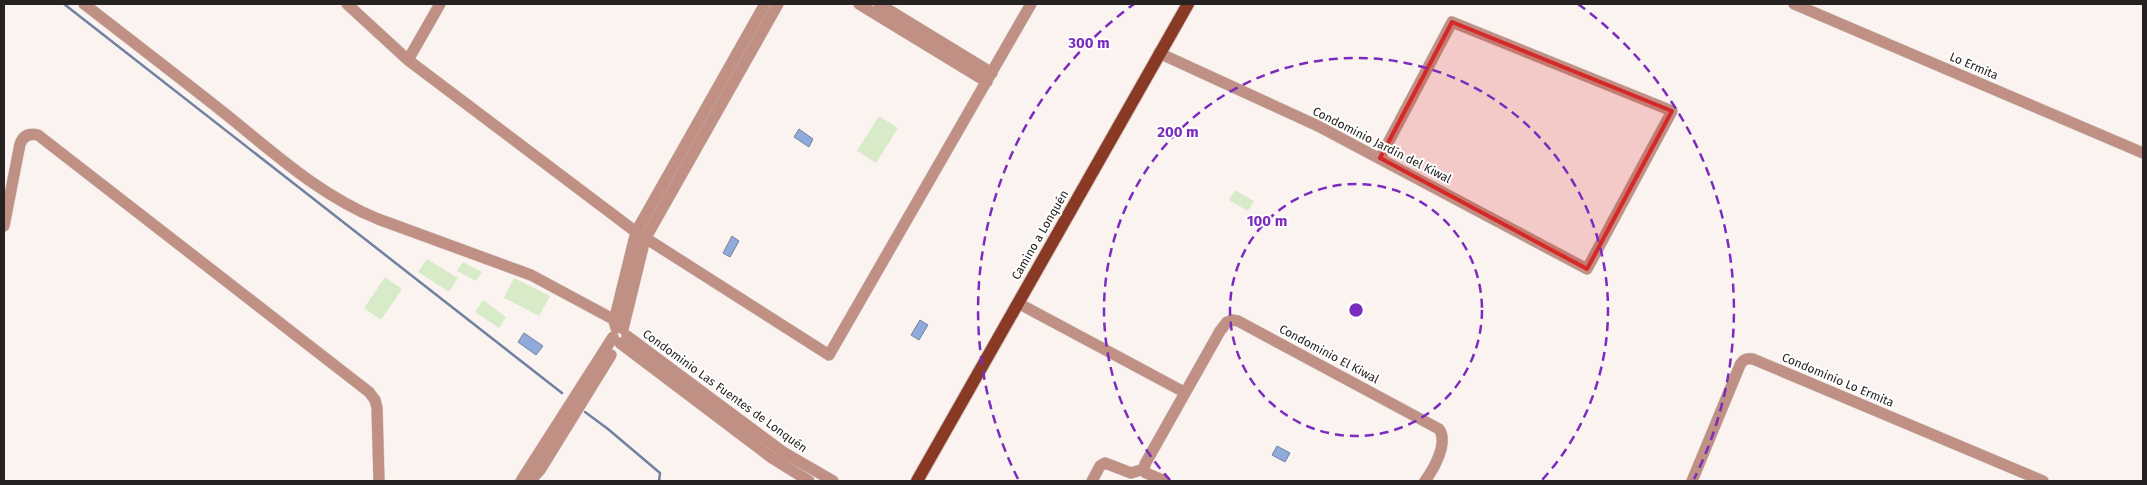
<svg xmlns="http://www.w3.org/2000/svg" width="2147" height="485" viewBox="0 0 2147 485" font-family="'Fira Sans',sans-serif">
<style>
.green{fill:#d8ebc8}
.water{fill:#90aada;stroke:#7081a2}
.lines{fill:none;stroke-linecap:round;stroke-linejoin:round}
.stream{stroke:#7081a2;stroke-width:2.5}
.minor-casing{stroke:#d4cdcb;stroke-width:12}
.major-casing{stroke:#d4cdcb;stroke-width:14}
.minor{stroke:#bf9083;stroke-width:11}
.major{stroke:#893924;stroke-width:12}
.marked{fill:#d62828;fill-opacity:0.2;stroke:#d62828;stroke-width:4;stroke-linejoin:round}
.ring{fill:none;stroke:#7b2cbf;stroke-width:2.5;stroke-dasharray:9 6}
.labels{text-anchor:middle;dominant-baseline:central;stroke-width:4;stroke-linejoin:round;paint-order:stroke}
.street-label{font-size:12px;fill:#252221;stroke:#fff}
.centre{fill:#7b2cbf;stroke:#fff;stroke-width:2.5}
.ring-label{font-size:15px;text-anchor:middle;font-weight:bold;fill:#7b2cbf;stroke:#fff;stroke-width:4;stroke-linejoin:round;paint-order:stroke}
</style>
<rect width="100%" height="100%" fill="#fbf3f0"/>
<!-- green -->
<path class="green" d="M879,116L898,128L876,163L857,151Z
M1235,190L1254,201L1248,211L1229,200Z
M427,259L458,278L449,292L418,272Z
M463,262L482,272L476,281L457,271Z
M385,277L402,289L381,320L364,308Z
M514,278L550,296L539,316L504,298Z
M483,300L506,317L499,328L475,312Z"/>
<!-- water -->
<path class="water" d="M799,129L813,139L809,147L794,137Z
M732,236L739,241L730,257L723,253Z
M920,320L928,325L919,340L911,335Z
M524,333L543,346L536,355L518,342Z
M1277,446L1290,453L1285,462L1272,455Z"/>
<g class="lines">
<!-- stream -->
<path class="stream" d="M64,4L562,393
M585,412L608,429L660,473L659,481"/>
<defs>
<path id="minor" d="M84,4C132,41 180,78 228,116C275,154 321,196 378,219L531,275L624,325
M347,4L408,60L636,232L829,355L1031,4
M859,4L987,82
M879,4L992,73
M1794,4L2143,153
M1159,53L1318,126L1587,269L1672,111L1452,22L1380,158
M408,60L440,4
M4,226L20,144C23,136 29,133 38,135L369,392L375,400L377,408L379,481
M1018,303L1184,392
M616,328L614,321L636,232L765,4
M623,329L645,239L778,4
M627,336L783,452L833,481
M620,343L772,458L809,481
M521,481L613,337
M530,481L540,470L611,355
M1092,481L1100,466L1105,463L1131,473L1144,469
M1165,481L1146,473L1144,471L1145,464L1220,331L1227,322L1232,320L1238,321L1439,429C1449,443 1433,470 1425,481
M1692,481L1740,365C1743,359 1747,358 1753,359L2043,481"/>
<path id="major" d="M917,481L1188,4"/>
</defs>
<!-- minor casing -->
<use href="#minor" class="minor-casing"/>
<!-- major casing -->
<use href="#major" class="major-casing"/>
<!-- minor -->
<use href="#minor" class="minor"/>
<!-- major -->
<use href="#major" class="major"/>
</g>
<!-- marked area -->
<path class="marked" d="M1452,22L1672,111L1587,269L1380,158Z"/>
<!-- distance rings -->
<g class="ring">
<circle cx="1356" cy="310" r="126"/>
<path d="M1170 480A252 252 0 1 1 1542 480"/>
<path d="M1018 479A378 378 0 0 1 1134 4M1578 4A378 378 0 0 1 1694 479"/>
</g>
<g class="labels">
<!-- street labels -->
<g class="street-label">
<text transform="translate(1974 66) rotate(23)">Lo Ermita</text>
<text transform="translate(1382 145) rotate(27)">Condominio Jardín del Kiwal</text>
<text transform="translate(1040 235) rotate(-60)">Camino a Lonquén</text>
<text transform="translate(1329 354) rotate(28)">Condominio El Kiwal</text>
<text transform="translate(1838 380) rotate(23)">Condominio Lo Ermita</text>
<text transform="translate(725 391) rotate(36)">Condominio Las Fuentes de Lonquén</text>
</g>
</g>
<circle cx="1356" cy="310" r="8" class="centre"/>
<g class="ring-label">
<text x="1089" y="48">300 m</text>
<text x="1178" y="137">200 m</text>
<text x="1267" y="226">100 m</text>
</g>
<!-- border -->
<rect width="2147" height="485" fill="none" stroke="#252221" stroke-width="10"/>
</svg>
